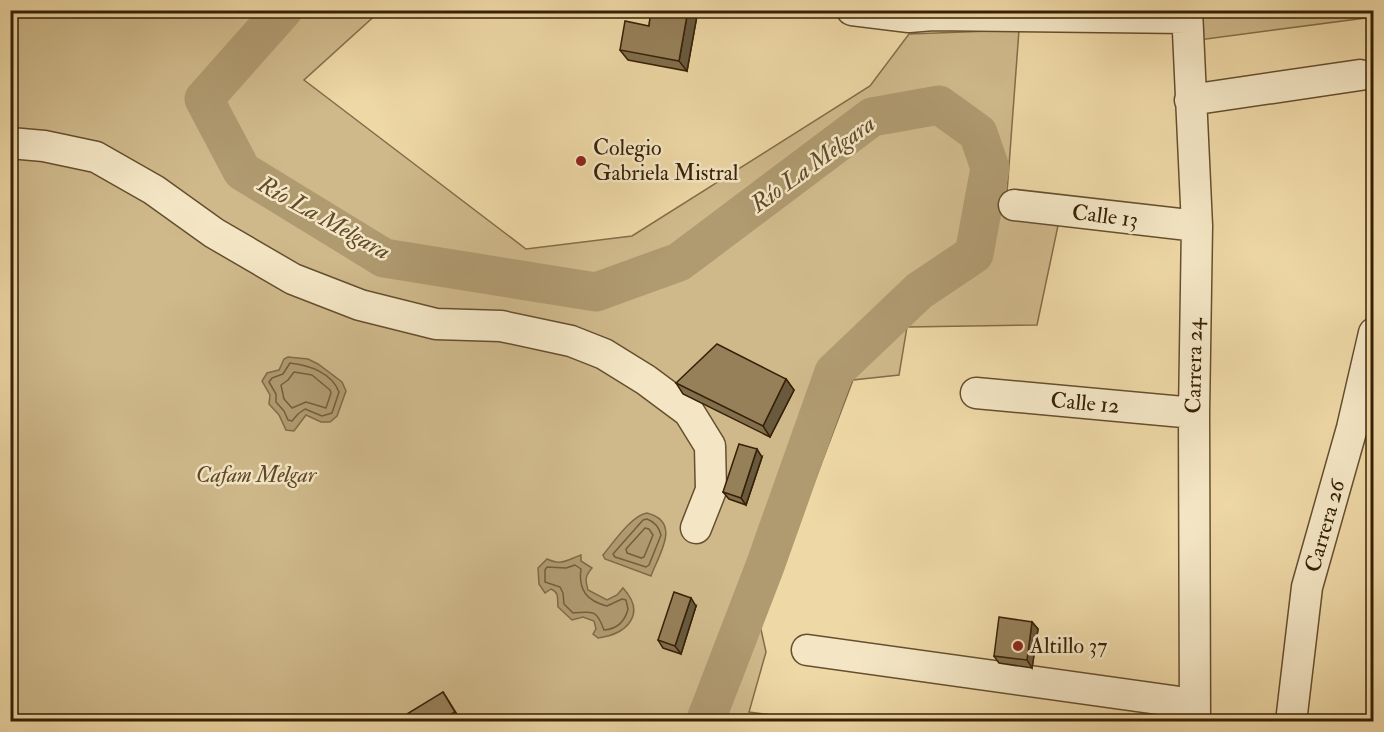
<svg xmlns="http://www.w3.org/2000/svg" width="1384" height="732" viewBox="0 0 1384 732" font-family="'IM FELL Double Pica',serif">
<style>
.green{fill:#cfb98b;stroke:#836d48;stroke-width:1.5}
.water{fill:#b09a70;stroke:#806a46;stroke-width:1.5}
.lines{fill:none;stroke-linecap:round;stroke-linejoin:round}
.shore{stroke:#745e3b;stroke-width:1.5}
.river{stroke:#b09a70;stroke-width:39}
.minor-casing{stroke:#654f2e;stroke-width:33}
.minor{stroke:#f4e6c5;stroke-width:30}
.wall{fill:#816e4d;stroke:#372106;stroke-width:1.5}
.shaded-wall{fill:#695a3e;stroke:#372106;stroke-width:1.5}
.building{fill:#968059;stroke:#372106;stroke-width:1.5}
.poi-dot{fill:#8f2418;stroke:#f4e6c5;stroke-width:2}
.labels{text-anchor:middle;dominant-baseline:central;stroke-width:5;stroke-linejoin:round;paint-order:stroke}
.poi-label{font-size:22px;fill:#372106;stroke:#f4e6c5;text-anchor:start}
.street-label{font-size:22px;fill:#372106;stroke:#f4e6c5}
.park-label{font-size:22px;font-style:italic;fill:#5d4727;stroke:#f4e6c5}
.water-label{font-size:24px;font-style:italic;fill:#614b2b;stroke:#f4e6c5}
</style>
<rect width="100%" height="100%" fill="#eed8a6"/>
<filter id="stains"><feTurbulence type="fractalNoise" baseFrequency=".00333" numOctaves="4"/><feColorMatrix values="0 0 0 0 .2 0 0 0 0 .09 0 0 0 0 .02 0 0 0 .5 -.17"/></filter>
<radialGradient id="worn" r=".72"><stop offset=".6" stop-color="#630" stop-opacity="0"/><stop offset="1" stop-color="#630" stop-opacity=".3"/></radialGradient>
<!-- green -->
<path class="green" d="M10,11H380L304,80L526,249L632,236L870,86L909,34L1019,30L1007,193L1059,221L1037,325L907,327L899,375L853,380L760,625L766,652L749,712L819,721H11Z
M1199,11H1373V17L1199,40Z"/>
<!-- water -->
<path class="water" d="M288,357L308,359L318,364L342,382L346,391L337,416L330,422H321L306,415L294,431L286,430L279,415L269,404L270,395L262,381L267,373L279,370L284,359Z
M647,513C682,522 659,554 651,576L605,559L603,555C613,543 632,515 647,513Z
M581,555V561L592,568C585,576 585,580 588,590L607,600L617,595L623,588C647,614 627,634 598,638L593,634L596,629L594,621L583,617L572,620L558,607C557,599 560,593 551,589L545,593L539,584L538,568L547,559C562,566 567,560 581,555Z"/>
<g class="lines">
<!-- shore -->
<path class="shore" d="M290,363C309,365 332,373 339,392L332,413L322,416L305,409L298,414L292,421L288,420L284,411L276,402V394L269,382L272,378L283,374Z
M294,372L312,375L330,390L331,393L326,408L306,402L292,408L284,399L281,385L288,380Z
M643,520L647,519C655,522 659,527 661,535L649,565L646,567L615,557L613,554Z
M645,528L649,529L653,535L644,557L641,558L627,553L626,549Z
M575,565L581,569C578,590 587,601 607,606L622,599L626,600L628,609C625,621 617,629 604,630C597,610 593,611 573,613L564,604L563,593L560,587L545,582V570L547,567L566,568Z"/>
<!-- river -->
<path class="river" d="M283,10L204,99L242,171L384,258L596,292L679,262L872,117L939,105L978,133L990,168L974,254L919,291L834,372L765,566L705,722"/>
<defs>
<path id="minor" d="M852,10L909,17L933,15L1186,18
M1187,10L1197,226L1194,413L1195,722
M1190,100L1360,75
M10,143L44,146L96,157L154,190L214,233L293,279L360,305L436,324L501,326L571,341L604,354L646,380L689,412L710,446L711,490L696,528
M1014,205L1197,226
M976,393L1194,413
M807,650L1194,704
M1291,722L1307,587L1352,428L1374,333"/>
</defs>
<!-- minor casing -->
<use href="#minor" class="minor-casing"/>
<!-- minor -->
<use href="#minor" class="minor"/>
</g>
<!-- wall -->
<path class="wall" d="M651,10H698L687,71L628,60L620,50L649,26Z
M786,379L794,390L770,437L683,394L676,383Z
M762,457L746,505L729,499L723,492Z
M696,606L681,654L663,648L658,640Z
M1032,622L1038,629L1032,668L999,663L994,656Z
M443,692L460,719L456,722H405Z"/>
<!-- shaded-wall -->
<path class="shaded-wall" d="M688,10H698L687,71L679,61Z
M786,379L794,390L770,437L763,426Z
M757,449L762,457L746,505L741,498Z
M691,598L696,606L681,654L675,646Z
M1032,622L1038,629L1032,668L1027,660Z"/>
<!-- building -->
<path class="building" d="M651,10H688L679,61L620,50L625,21L649,26Z
M717,344L786,379L763,426L676,383Z
M739,444L757,449L741,498L723,492Z
M674,592L691,598L675,646L658,640Z
M999,617L1032,622L1027,660L994,656Z
M443,692L455,712L438,722H405L402,717Z
M603,718L605,722H597Z"/>
<!-- markers -->
<g class="poi-dot">
<circle cx="581" cy="161" r="6"/>
<circle cx="1018" cy="646" r="6"/>
</g>
<g class="labels">
<!-- poi labels -->
<g class="poi-label">
<text x="593" y="148">Colegio<tspan x="593" dy="25">Gabriela Mistral</tspan></text>
<text x="1030" y="646">Altillo 37</text>
</g>
<!-- street labels -->
<g class="street-label">
<text transform="translate(1105 216) rotate(7)">Calle 13</text>
<text transform="translate(1194 366) rotate(-89)">Carrera 24</text>
<text transform="translate(1085 403) rotate(5)">Calle 12</text>
<text transform="translate(1325 526) rotate(-74)">Carrera 26</text>
</g>
<!-- park labels -->
<g class="park-label">
<text x="256" y="475">Cafam Melgar</text>
</g>
<!-- water labels -->
<g class="water-label">
<text transform="translate(813 164) rotate(-36)">Río La Melgara</text>
<text transform="translate(324 218) rotate(29)">Río La Melgara</text>
</g>
</g>
<!-- margin -->
<rect width="1384" height="732" fill="none" stroke="#eed8a6" stroke-width="36"/>
<rect x="12" y="12" width="1360" height="708" fill="none" stroke="#372106" stroke-width="3"/>
<rect x="18" y="18" width="1348" height="696" fill="none" stroke="#372106" stroke-width="1.5"/>
<rect width="100%" height="100%" filter="url(#stains)"/>
<rect width="100%" height="100%" fill="url(#worn)"/>
</svg>
